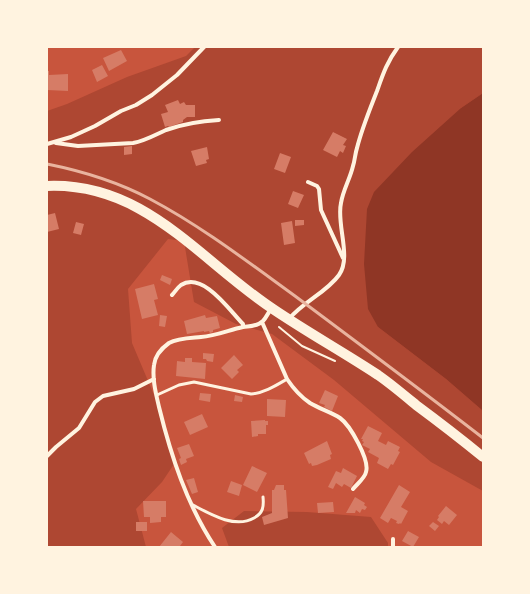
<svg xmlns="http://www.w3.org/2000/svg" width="530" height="594" viewBox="0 0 530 594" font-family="Lato,sans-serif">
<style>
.green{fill:#ae4732}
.water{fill:#8f3625}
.building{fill:#d67c66}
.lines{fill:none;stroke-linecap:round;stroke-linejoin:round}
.path{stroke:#fff3e0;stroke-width:2}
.service{stroke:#fff3e0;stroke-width:3}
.minor{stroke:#fff3e0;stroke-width:4}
.primary{stroke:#fff3e0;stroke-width:10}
.rail{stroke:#e9b49f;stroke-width:3}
</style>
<rect width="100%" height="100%" fill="#c8553d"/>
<!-- green -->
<path class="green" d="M195,47H483V93L461,108L378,327L446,379L483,411V491L431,462L334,380L272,334L236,324L194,302L184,241L168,239L128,289L132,343L157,402L174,464L162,482L136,509L146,547H47V111L67,104L127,77L186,56Z
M244,511L307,512L371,517L388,543V547H229L222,528Z"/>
<!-- water -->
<path class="water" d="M483,93V411L446,379L378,327L368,309L364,264L367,209L374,192L412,152L461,108Z"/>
<!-- building -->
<path class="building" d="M121,50L127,61L109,71L103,58Z
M102,65L108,76L97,82L92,70Z
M47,71H49V75L68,74V91L47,90Z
M178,100L180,104L184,102L186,105H195V117H187L183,120V122L169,127L168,126L165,127L161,114L168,112L165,105Z
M333,132L347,139L343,145L346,146L343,153L340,151L337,157L323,150Z
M132,146V154L124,155V147Z
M207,147L209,159L206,160L207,163L196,166L191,151Z
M280,153L291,157L285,173L274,169Z
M293,191L304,195L298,208L288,204Z
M55,213L59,229L47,232V215Z
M295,220H304V225L295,226Z
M292,221L295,243L284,245L281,223Z
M76,222L84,224L81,235L73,233Z
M162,275L172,279L170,285L160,280Z
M154,284L158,299L154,300L158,315L142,319L135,289Z
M160,315L167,316L165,327L159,326Z
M205,315L206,318L217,316L220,328L213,330V332L210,333L209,331L204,332V331L187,334L184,321Z
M203,353L214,354L213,362L207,361L206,359H203Z
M234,355L243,365L237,370L239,372L232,379L221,368Z
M185,358H192V362L206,363L205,379L176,376L177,361L185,362Z
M325,390L338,396L332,411L324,407L325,405L319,403Z
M200,393L211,394L210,402L199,400Z
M235,395L243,397L242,402L234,401Z
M267,399L286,400L285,417L267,416Z
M202,414L208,427L190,435L184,422Z
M265,420V421H268V425H266V434H258V436L252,437L251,421Z
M368,426L382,433L378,441L386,445L388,441L400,447L398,451L400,452L393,465L391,464L388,469L377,463L379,458L368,452L370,449L362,445L364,442L362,441L363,439H361Z
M327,441L332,454L330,455L331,459L317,465L312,466L311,463L309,464L304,453Z
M189,444L194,456L186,459L187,462L181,465L179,459L181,458L177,448Z
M252,466L267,473L257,492L243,485Z
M343,468L357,476L351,488L344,484L342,487L336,483L333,489L328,487L336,471L341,473Z
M194,478L198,492L192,494L186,480Z
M231,481L242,485L239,496L227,492Z
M276,485H284V490H286L288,518L264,525L262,517L272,513V490H274Z
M399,485L410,492L401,507L408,511L401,524L400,523L399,524L396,523L397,521L391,518L388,523L380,518Z
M355,497L365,503L364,505L367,507L365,510L362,509L360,513L356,510L355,513H346Z
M143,501H166V517H161V522L150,523V517H144Z
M333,502L334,512L318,513L317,503Z
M446,506L457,515L449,525L444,521L442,524L437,520L439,517L438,516Z
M136,522H147V531H136Z
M433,522L439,526L435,531L429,526Z
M408,531L419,537L413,547L402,541Z
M171,532L183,542L180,546L181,547H159Z"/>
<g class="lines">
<!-- path -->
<path class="path" d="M279,327L302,346L335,361"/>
<!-- service -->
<path class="service" d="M157,395L179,385L194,382L251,394C264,393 275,386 287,379
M193,505C210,514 235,529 254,518C263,513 264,507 263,497"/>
<!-- minor -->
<path class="minor" d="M56,143L78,146L133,143C145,141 155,135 166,130C183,124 201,121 219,120
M47,144L71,137L95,126L121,111L136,105L152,95L177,75L204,47
M308,182L317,186L319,189L321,210L343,258
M172,295C175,292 177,288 181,285C203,271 230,311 243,324V327
M289,319C303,302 327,292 339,275C352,257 336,224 341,203C343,190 350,179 353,166C355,160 355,154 357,148C362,128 370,109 377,91C383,74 387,62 398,47
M262,322L287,379C293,388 301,397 310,403C320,409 331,412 340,418C350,425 370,460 366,472C365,478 357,484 353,489
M47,456L56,447L79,428L95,402L103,396L134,389L154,379
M393,539V547
M215,547C187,505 171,456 159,407C156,394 152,379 154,365C155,356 162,348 169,343C178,338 191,338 201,337C216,336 229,330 243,327C249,326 257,327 263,321C266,318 268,313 271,309"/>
<!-- primary -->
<path class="primary" d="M47,186C145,182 199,260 273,309C307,332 343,352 378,375C391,384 404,395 416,405C439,422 461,439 483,457"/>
<!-- rail -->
<path class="rail" d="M47,164C82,171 118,182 150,199C201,226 248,262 295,296C358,343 421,390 483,438"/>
</g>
<!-- border -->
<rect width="530" height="594" fill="none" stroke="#fff3e0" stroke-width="96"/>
</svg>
